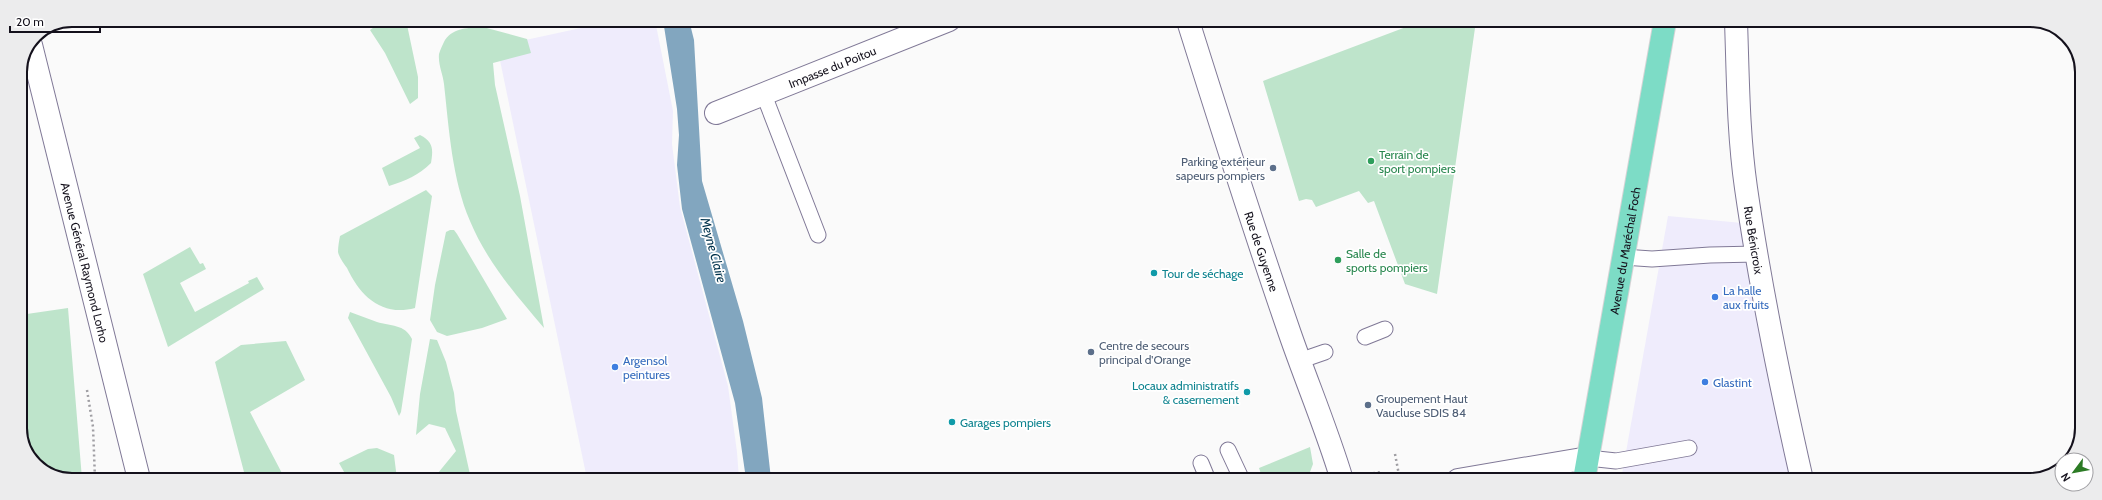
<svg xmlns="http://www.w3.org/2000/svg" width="2102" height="500" viewBox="0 0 2102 500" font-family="Cabin,sans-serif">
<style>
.built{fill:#efecfc}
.green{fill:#bee4cb}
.water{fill:#82a6bf}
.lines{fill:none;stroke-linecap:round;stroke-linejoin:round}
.service-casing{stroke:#807997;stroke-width:17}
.minor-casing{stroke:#807997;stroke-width:24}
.tertiary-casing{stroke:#807997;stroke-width:24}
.primary-casing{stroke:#d5d4d6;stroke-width:24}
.path{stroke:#9f9ea3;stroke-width:2.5;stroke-dasharray:2 3;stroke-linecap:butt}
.service{stroke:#fff;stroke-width:15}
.minor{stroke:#fff;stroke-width:22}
.tertiary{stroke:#fff;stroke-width:22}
.primary{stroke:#7ddcc6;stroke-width:22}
.leisure-dot{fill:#2e9e5b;stroke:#fff;stroke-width:1.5}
.service-dot{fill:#5c6f8a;stroke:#fff;stroke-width:1.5}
.culture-dot{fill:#0f9aa8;stroke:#fff;stroke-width:1.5}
.shop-dot{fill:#3f7fe0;stroke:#fff;stroke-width:1.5}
.labels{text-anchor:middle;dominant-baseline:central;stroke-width:3.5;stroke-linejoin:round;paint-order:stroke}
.street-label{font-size:12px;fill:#14111c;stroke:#fff}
.leisure-label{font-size:12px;fill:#27864d;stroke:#fff;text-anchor:start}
.service-label{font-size:12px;fill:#4e5e75;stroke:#fff;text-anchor:start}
.culture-label{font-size:12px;fill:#0d838f;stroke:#fff;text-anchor:start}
.shop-label{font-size:12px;fill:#366cbe;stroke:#fff;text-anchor:start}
.water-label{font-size:13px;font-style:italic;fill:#00324c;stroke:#fff}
.rim{fill:none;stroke:#14111c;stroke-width:2}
</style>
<rect width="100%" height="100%" fill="#fafafa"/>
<!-- built -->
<path class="built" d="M618,20H655L673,111L672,144L680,207L728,386L737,452L739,479H587L497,46Z
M1668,216L1742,223L1795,480H1621Z"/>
<!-- green -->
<path class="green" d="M384,20H406L418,77V98L410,104L385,53L370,30Z
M1422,21H1476L1437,294L1405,284L1374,201L1368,203L1359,191L1316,207L1312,200L1306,199L1299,201L1263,81Z
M483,27L527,39L531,53L493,63L495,85L520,196L544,328C516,295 487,262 470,221C452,179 449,129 444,84C443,74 438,65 439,54C440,50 443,44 445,40C454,27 469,28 483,27Z
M420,135C434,142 433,150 431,163C419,175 405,181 389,186L382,168L420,148L414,138Z
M426,190L432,196L415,308C382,317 360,296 347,268C344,264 339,257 338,252C338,247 339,241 340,236Z
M450,230H454L457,234L507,319L482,328L447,336L437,332L430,320L435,285L446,232Z
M190,247L200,264L203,263L206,269L180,283L195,312L249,283L248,281L257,277L264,289L168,347L143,274Z
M68,308L82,479H61L33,463L20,435V315Z
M350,312C359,315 368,319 377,322C390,326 405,324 412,339L401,412L399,416L391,397L348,318Z
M430,339L437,340L446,362L454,393L456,411L471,479H419L420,475L438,473L456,451L445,428L429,424L416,435L420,394Z
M286,341L305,380L250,412L285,479H248L244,472L215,362L241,345Z
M1310,447L1313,464L1307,480H1263L1259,468Z
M377,448L394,455L397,479H348L339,463L368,449Z"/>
<!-- water -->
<path class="water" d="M663,20H689L694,40L702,181L743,321L762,398L771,479H746L735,403L682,209L677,165L679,135L677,109Z"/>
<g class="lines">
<defs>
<path id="service" d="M764,95L818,235
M1623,257L1652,259L1710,255L1757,254
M1365,337L1385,329
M1299,361L1325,352
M1228,450L1242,480
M1588,458L1616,461L1689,448
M1201,463L1208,480"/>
<g id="minor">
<path id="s1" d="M1188,21C1221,126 1254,230 1290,334C1307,383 1327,430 1342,480"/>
<path id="s2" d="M1736,21C1738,77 1738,132 1746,188C1760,286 1780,383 1802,480"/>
<path id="s3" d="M31,45L139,479"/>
<path id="s4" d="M716,113L949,20"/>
</g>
<path id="tertiary" d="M1458,480L1588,458"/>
<g id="primary">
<path id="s5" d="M1584,480L1665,21"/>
</g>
</defs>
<!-- service casing -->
<use href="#service" class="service-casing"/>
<!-- minor casing -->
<use href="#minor" class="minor-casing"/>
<!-- tertiary casing -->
<use href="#tertiary" class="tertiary-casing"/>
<!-- primary casing -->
<use href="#primary" class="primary-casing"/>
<!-- path -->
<path class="path" d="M87,390L93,427L95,479
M1395,454L1399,475
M1368,474L1381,472"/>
<!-- service -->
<use href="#service" class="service"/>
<!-- minor -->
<use href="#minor" class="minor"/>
<!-- tertiary -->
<use href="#tertiary" class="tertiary"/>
<!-- primary -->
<use href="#primary" class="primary"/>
</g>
<!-- markers -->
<g class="leisure-dot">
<circle cx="1371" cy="161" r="4"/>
<circle cx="1338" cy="260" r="4"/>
</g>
<g class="service-dot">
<circle cx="1273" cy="168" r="4"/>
<circle cx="1091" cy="352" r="4"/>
<circle cx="1368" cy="405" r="4"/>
</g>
<g class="culture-dot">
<circle cx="1154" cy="273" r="4"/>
<circle cx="1247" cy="392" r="4"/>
<circle cx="952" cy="422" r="4"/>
</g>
<g class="shop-dot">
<circle cx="1715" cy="297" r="4"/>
<circle cx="615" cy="367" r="4"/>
<circle cx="1705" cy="382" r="4"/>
</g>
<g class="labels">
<!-- street labels -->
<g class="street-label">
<text stroke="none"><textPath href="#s4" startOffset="125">Impasse du Poitou</textPath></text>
<text stroke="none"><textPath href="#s2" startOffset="220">Rue Bénicroix</textPath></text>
<text stroke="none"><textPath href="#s5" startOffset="233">Avenue du Maréchal Foch</textPath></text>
<text stroke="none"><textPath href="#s1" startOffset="242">Rue de Guyenne</textPath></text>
<text stroke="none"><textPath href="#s3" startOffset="224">Avenue Général Raymond Lorho</textPath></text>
</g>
<!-- leisure labels -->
<g class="leisure-label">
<text x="1379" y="154">Terrain de<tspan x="1379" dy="14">sport pompiers</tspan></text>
<text x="1346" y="253">Salle de<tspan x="1346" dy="14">sports pompiers</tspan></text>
</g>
<!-- service labels -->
<g class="service-label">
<text x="1265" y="161" text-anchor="end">Parking extérieur<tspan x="1265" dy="14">sapeurs pompiers</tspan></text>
<text x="1099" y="345">Centre de secours<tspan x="1099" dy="14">principal d'Orange</tspan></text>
<text x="1376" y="398">Groupement Haut<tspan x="1376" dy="14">Vaucluse SDIS 84</tspan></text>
</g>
<!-- culture labels -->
<g class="culture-label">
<text x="1162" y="273">Tour de séchage</text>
<text x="1239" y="385" text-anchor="end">Locaux administratifs<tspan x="1239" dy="14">&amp; casernement</tspan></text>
<text x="960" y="422">Garages pompiers</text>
</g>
<!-- shop labels -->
<g class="shop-label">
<text x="1723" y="290">La halle<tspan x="1723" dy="14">aux fruits</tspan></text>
<text x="623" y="360">Argensol<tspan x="623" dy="14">peintures</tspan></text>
<text x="1713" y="382">Glastint</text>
</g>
<!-- water labels -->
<g class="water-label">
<text transform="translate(714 250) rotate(75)">Meyne Claire</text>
</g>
</g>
<!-- crop -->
<path d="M0 0H2102V500H0ZM72 27H2030A45 45 0 0 1 2075 72V428A45 45 0 0 1 2030 473H72A45 45 0 0 1 27 428V72A45 45 0 0 1 72 27Z" fill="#ececed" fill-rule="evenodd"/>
<path class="rim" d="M72 27H2030A45 45 0 0 1 2075 72V428A45 45 0 0 1 2030 473H72A45 45 0 0 1 27 428V72A45 45 0 0 1 72 27Z"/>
<!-- north arrow -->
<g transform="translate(2074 472) rotate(238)"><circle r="19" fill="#ffffff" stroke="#a1a0a4"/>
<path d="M0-3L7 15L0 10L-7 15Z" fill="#2c7b25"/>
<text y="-6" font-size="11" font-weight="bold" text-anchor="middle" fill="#14111c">N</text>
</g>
<!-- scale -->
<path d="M10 26v6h90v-6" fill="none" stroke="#14111c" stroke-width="2"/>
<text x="16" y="26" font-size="12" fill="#14111c" stroke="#ffffff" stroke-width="3" paint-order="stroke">20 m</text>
</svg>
